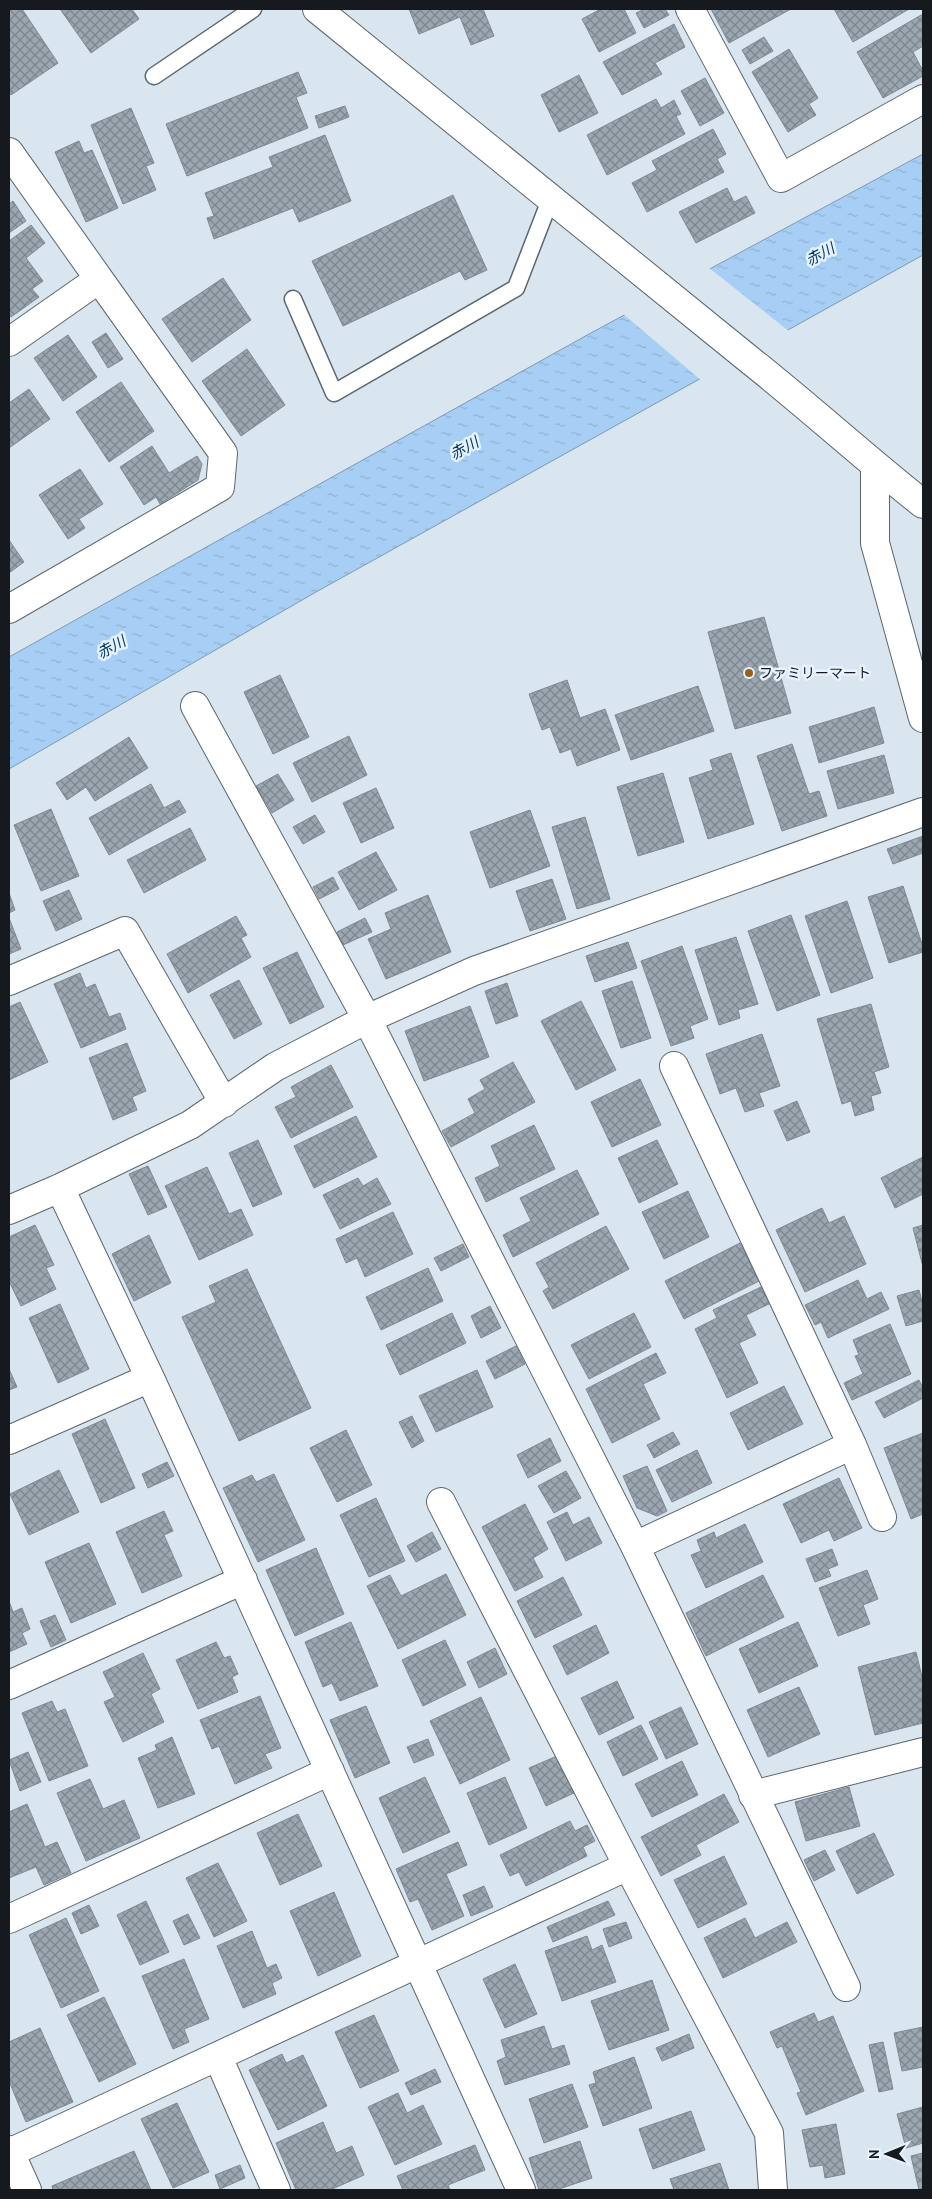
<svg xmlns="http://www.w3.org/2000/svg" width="932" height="2199" viewBox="0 0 932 2199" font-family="'PT Sans','Noto Sans JP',sans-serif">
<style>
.water{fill:url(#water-ripples);stroke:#7c99b4}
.pier{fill:#d9e5ef}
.building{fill:url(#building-cross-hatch);stroke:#7f8993}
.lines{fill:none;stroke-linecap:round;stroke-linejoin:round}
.service-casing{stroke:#5c666f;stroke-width:19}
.minor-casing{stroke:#5c666f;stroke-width:30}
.tertiary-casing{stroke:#5c666f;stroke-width:30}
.service{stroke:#fff;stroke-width:16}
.minor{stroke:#fff;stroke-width:28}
.tertiary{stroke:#fff;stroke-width:28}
.poi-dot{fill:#975f1a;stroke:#e6f2fd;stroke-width:2}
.labels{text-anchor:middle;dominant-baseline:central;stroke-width:5;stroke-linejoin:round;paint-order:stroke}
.poi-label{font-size:14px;fill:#161a1e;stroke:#e6f2fd;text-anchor:start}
.water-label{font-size:15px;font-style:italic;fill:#003b65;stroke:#e6f2fd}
</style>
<defs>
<pattern id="water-ripples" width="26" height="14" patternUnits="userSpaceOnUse" patternTransform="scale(1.25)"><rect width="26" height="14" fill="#a7cff5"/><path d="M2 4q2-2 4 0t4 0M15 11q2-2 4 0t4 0" fill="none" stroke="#8fb1d2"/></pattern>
<pattern id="building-cross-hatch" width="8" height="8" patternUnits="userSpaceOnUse" patternTransform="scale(1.25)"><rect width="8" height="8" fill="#9ba6b0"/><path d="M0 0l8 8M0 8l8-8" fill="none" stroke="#7d868f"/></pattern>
</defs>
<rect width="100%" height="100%" fill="#d9e5ef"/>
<!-- water -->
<path class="water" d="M923,154V255L316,592L9,769V657L589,334Z"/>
<!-- pier -->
<path class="pier" d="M708,267L790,332L702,381L622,313Z"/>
<!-- building -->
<path class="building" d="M9,9H22L58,63L11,95L9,91Z
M60,9H132L139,19L91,53Z
M409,9H483L494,36L471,45L460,17L419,34Z
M601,9H624L636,33L599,52L582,19Z
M645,9H665L669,15L644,28L636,13Z
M711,9H791L729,43Z
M834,9H909L853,42Z
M923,14V46L913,52L923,71V76L883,98L857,52Z
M674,24L685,47L655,63L662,74L622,95L603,62Z
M764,37L773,51L750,64L742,50Z
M789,49L818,98L809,104L816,115L788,132L752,72Z
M298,72L307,93L296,97L308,128L187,176L166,124Z
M579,75L598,113L559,132L541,95Z
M705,78L724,113L700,126L681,91Z
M656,99L661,108L674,100L681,114L676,116L685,134L607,175L587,135Z
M345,106L349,117L319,128L315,116Z
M131,108L154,163L146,166L156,190L123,204L91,125Z
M713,129L726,154L717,159L724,172L647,212L632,183L657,170L652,161Z
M325,135L351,201L299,222L293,208L214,239L207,218L214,216L205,193L273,167L269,157Z
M79,141L84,153L92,150L118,208L86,222L55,152Z
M727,188L734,202L746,196L755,213L696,243L679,212Z
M453,195L487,270L465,280L460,271L343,326L312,261Z
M13,201L26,221L9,233V204Z
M31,225L45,243L26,258L43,281L32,289L39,297L11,317L9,314V241Z
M223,278L251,320L192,362L162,319Z
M106,333L123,359L108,368L92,342Z
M68,335L97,377L63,401L34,358Z
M247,349L285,405L241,436L202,381Z
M121,382L154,431L109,462L76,412Z
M29,389L50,419L9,448V403Z
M152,446L169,473L197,456L202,464L198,480L160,504L156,497L144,505L120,467Z
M80,469L103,504L79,519L85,528L68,539L39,495Z
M9,540L24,562L9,573Z
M764,617L791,713L735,729L708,632Z
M280,675L309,737L273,754L244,692Z
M567,680L580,718L605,709L620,750L577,766L571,749L560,753L550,727L542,730L529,694Z
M698,686L714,731L631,760L615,715Z
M874,707L884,743L819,763L809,727Z
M349,736L367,775L312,802L293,763Z
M129,737L148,768L95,801L86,787L67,800L56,783Z
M792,744L809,794L819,791L827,816L782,831L757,756Z
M731,753L754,824L708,839L689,778L713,770L710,760Z
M884,755L894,793L838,809L827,771Z
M663,773L684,842L638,856L617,787Z
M278,774L294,800L272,813L256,786Z
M151,784L164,808L179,800L186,812L109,855L89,818Z
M376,788L394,828L361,843L343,803Z
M51,809L79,876L41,891L14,825Z
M530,810L550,866L490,888L470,832Z
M315,815L325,832L303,844L293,827Z
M585,817L610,899L577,909L552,827Z
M190,828L206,860L144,893L127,860Z
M923,836V853L893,864L887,849Z
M376,852L397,890L359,910L338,872Z
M333,877L339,889L319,899L313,887Z
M552,879L566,919L530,931L516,891Z
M903,886L923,947V952L889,963L868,897Z
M69,890L82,919L56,931L43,901Z
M9,893L15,910L9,913Z
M428,895L451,952L386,979L368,939L391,929L385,913Z
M847,901L873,978L831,993L805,916Z
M791,915L820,995L777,1011L748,931Z
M236,916L247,935L241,938L251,957L188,993L167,954Z
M9,918L21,949L9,954Z
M365,918L372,932L343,945L337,932Z
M736,937L758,1004L738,1010L740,1018L719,1025L695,950Z
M628,942L637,968L595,982L586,956Z
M682,946L708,1019L690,1026L694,1038L671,1046L641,961Z
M297,952L324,1007L290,1024L263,968Z
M80,973L86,988L95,984L109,1017L120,1013L126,1029L81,1048L54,984Z
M239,980L262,1024L234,1039L210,995Z
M632,981L651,1038L621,1048L602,991Z
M507,983L518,1016L496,1024L485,991Z
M581,1001L616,1070L576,1090L541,1021Z
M20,1002L48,1062L9,1080V1007Z
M871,1004L889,1067L874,1072L881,1093L871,1096L874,1110L855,1116L851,1101L842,1104L817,1019Z
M470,1006L489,1057L424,1081L405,1031Z
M762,1034L780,1086L759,1093L764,1106L745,1112L736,1088L720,1094L706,1054Z
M127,1043L146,1091L132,1097L137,1110L113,1120L89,1058Z
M513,1062L535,1102L451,1147L442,1131L475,1113L468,1099L485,1089L480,1080Z
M331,1065L353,1107L291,1138L275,1107L296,1097L291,1087Z
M640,1079L661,1125L612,1147L591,1102Z
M797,1101L810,1132L787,1141L774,1111Z
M356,1116L377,1157L314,1188L294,1146Z
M534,1125L555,1169L486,1202L475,1178L500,1166L491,1146Z
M258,1140L282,1194L253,1207L229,1153Z
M657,1140L678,1184L639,1203L618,1158Z
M923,1157V1194L895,1208L881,1178Z
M148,1166L167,1207L148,1215L129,1174Z
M207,1167L229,1214L241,1209L253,1235L199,1260L165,1186Z
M577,1170L599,1214L513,1257L503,1235L531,1221L520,1198Z
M358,1178L363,1186L377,1178L391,1204L340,1229L323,1195Z
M688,1191L709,1237L664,1259L642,1212Z
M822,1208L829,1223L844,1216L866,1264L805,1292L776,1230Z
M393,1212L413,1254L365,1277L357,1258L346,1263L336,1239Z
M35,1225L54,1265L46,1268L56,1289L21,1306L9,1281V1237Z
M923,1225V1267L913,1228Z
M606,1226L629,1269L553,1309L543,1291L549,1287L536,1263Z
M149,1235L171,1283L134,1301L112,1254Z
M740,1243L759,1281L684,1319L665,1281Z
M463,1244L469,1257L441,1271L434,1258Z
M428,1268L443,1301L381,1330L366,1297Z
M247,1269L311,1408L239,1441L182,1317L216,1302L209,1286Z
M858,1280L867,1299L881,1292L889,1309L828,1338L821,1322L815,1325L805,1305Z
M763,1286L771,1303L746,1315L756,1335L739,1343L758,1383L727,1398L695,1329L717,1318L713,1310Z
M919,1290L923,1305V1321L906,1326L897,1296Z
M60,1304L89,1369L58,1383L29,1318Z
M490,1306L501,1328L481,1338L471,1316Z
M452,1313L466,1343L400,1375L386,1345Z
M634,1313L651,1347L589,1379L571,1345Z
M890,1324L911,1374L852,1400L844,1383L863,1374L855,1356L859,1355L853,1340Z
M516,1346L525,1364L495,1379L486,1361Z
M656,1353L666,1373L643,1384L660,1419L612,1443L586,1389Z
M9,1369L17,1387L9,1390Z
M477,1370L493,1407L436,1432L419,1396Z
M919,1380L923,1388V1398L884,1418L875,1402Z
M784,1386L803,1424L748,1450L730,1413Z
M412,1416L424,1441L412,1448L399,1422Z
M105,1419L135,1488L101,1503L72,1434Z
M346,1430L372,1485L337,1502L310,1448Z
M673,1432L680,1444L654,1458L647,1445Z
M923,1433V1514L911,1519L884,1448Z
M550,1438L561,1461L528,1478L517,1455Z
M697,1450L712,1483L672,1502L656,1470Z
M167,1462L174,1476L148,1488L142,1474Z
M647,1466L667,1511L657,1516L637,1508L623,1476Z
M59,1470L79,1512L29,1535L10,1494Z
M566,1471L581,1498L554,1513L538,1486Z
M274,1474L305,1540L258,1562L223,1488L252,1475L256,1482Z
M839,1478L862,1528L834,1541L829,1530L801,1543L783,1504Z
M376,1498L405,1561L369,1577L340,1515Z
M525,1504L548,1549L533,1558L543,1577L515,1591L482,1527Z
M164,1511L173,1531L164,1535L182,1576L142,1593L116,1532Z
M567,1512L573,1525L589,1517L602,1543L566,1561L547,1522Z
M745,1524L763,1562L706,1588L691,1555L701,1551L697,1540L714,1532L716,1538Z
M432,1532L441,1549L416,1562L407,1546Z
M89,1543L116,1604L71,1623L45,1562Z
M316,1548L344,1614L295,1636L266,1570Z
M832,1549L838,1565L828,1569L831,1576L815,1582L806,1559Z
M867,1570L878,1599L863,1605L870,1624L838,1636L819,1588Z
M446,1574L466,1615L398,1649L367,1586L390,1575L401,1596Z
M763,1575L784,1617L706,1656L686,1613Z
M563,1577L582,1615L535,1638L517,1601Z
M9,1601L13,1612L22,1608L30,1629L22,1633L27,1644L9,1652Z
M55,1615L66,1640L51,1647L40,1621Z
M351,1622L378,1686L340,1701L332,1683L323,1687L305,1642Z
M798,1622L818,1666L759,1693L739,1649Z
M596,1625L609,1653L567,1675L553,1646Z
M445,1640L466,1685L423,1706L402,1660Z
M216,1642L224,1658L230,1656L238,1674L232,1677L238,1692L198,1709L176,1660Z
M495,1648L507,1674L479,1688L467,1662Z
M916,1652L923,1681V1723L875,1735L858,1667Z
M143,1653L160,1689L151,1694L164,1722L123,1742L104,1702L115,1697L103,1672Z
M617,1681L634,1718L599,1735L581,1698Z
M799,1687L820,1734L768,1757L747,1710Z
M260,1696L281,1748L265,1754L272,1768L235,1784L219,1746L212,1749L200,1720Z
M481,1697L510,1760L460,1784L430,1721Z
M52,1701L57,1712L65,1709L88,1766L49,1781L22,1713Z
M366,1706L390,1763L355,1778L330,1720Z
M681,1707L698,1744L666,1759L649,1722Z
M641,1725L658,1759L623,1776L607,1742Z
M172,1737L195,1794L158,1808L138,1758L157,1750L155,1745Z
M428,1739L434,1755L414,1763L407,1747Z
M28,1752L41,1782L20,1791L9,1760Z
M557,1756L574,1793L546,1806L529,1768Z
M682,1761L698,1795L652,1817L635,1784Z
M425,1777L450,1832L403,1853L379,1798Z
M505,1777L527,1828L489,1845L467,1793Z
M90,1779L103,1809L124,1800L140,1838L86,1861L57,1793Z
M849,1787L860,1826L806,1841L795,1802Z
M724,1794L739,1822L696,1845L701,1855L661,1876L641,1837Z
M27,1804L45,1847L57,1842L71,1873L44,1885L36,1867L9,1878V1812Z
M298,1814L322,1866L280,1885L257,1833Z
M570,1821L575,1831L587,1825L595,1841L583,1847L587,1856L526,1886L519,1872L510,1876L500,1855Z
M874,1833L894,1875L857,1894L836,1851Z
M458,1842L467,1865L446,1874L464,1916L432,1930L418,1899L410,1902L396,1869Z
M825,1850L835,1870L814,1881L804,1860Z
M724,1856L747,1904L698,1928L674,1880Z
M218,1863L247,1921L214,1937L186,1878Z
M484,1886L493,1907L471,1916L463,1895Z
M334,1892L361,1956L318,1976L290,1911Z
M146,1901L169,1952L140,1965L117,1915Z
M608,1901L615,1915L553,1942L547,1927Z
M89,1905L99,1926L81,1934L72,1913Z
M188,1914L200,1938L184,1945L173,1921Z
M66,1918L99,1991L61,2008L29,1935Z
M745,1918L755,1938L787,1922L797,1942L723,1978L704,1938Z
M626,1922L632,1938L609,1947L603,1929Z
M252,1931L267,1968L276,1964L282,1978L272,1983L276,1994L243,2008L217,1946Z
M587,1936L592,1950L602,1945L616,1982L562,2001L545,1951Z
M184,1959L209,2019L184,2029L189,2042L173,2049L142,1976Z
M515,1964L537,2014L505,2028L483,1979Z
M652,1980L669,2030L609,2050L591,2001Z
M104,1997L136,2064L99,2082L67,2015Z
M814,2013L818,2022L833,2016L864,2091L806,2115L797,2093L801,2092L782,2046L777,2048L770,2032Z
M374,2015L399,2071L360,2088L335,2032Z
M544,2026L552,2049L564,2045L570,2064L505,2085L497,2061L506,2057L501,2040Z
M923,2027V2067L902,2071L894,2033Z
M40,2028L73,2102L26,2122L9,2081V2042Z
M689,2034L694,2048L662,2061L656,2048Z
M883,2042L893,2089L879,2092L869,2045Z
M282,2054L286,2063L303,2055L327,2106L278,2130L249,2070Z
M634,2057L652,2108L603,2126L589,2085L596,2083L593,2072Z
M435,2069L441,2082L411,2095L405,2083Z
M572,2084L588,2127L544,2143L529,2099Z
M398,2093L407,2113L423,2105L442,2144L395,2165L368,2107Z
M177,2103L209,2172L173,2188L141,2119Z
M923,2107V2143L906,2148L897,2114Z
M691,2111L705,2150L653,2169L639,2129Z
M323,2122L336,2153L352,2146L364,2175L330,2190H296L276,2143Z
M836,2124L845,2174L825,2178L823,2165L810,2167L802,2130Z
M580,2141L592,2178L556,2190H539L529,2158Z
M475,2145L485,2170L448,2185L450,2190H403L397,2176Z
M134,2151L151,2190H53L52,2186Z
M923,2153V2190H919L911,2156Z
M720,2163L729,2190H674L670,2179Z
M240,2165L245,2178L220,2189L215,2175Z"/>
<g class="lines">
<defs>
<path id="service" d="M154,76L253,9
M293,299L334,393L516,288L550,200"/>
<path id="minor" d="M690,9L781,178L923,99
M9,152L99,279L9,342
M875,466V543L923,718
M9,609L220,487L223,453L99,279
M195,706L367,1019L635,1546L846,1987
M9,981L125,931L224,1103
M674,1066L852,1445L882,1517
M60,1188L150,1378L521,2190
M9,1210L60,1188L190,1125L275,1067L367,1019L474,971L923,812
M9,1440L150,1378
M441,1502L628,1866L769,2133L773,2190
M635,1546L852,1445
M9,1685L243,1580
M753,1795L923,1752
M9,1919L330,1771
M218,2057L276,2190
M9,2150L27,2190
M9,2153L628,1866"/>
<path id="tertiary" d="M317,9C461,127 606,244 751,361C809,407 865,458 923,504"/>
</defs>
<!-- service casing -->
<use href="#service" class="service-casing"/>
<!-- minor casing -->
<use href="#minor" class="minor-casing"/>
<!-- tertiary casing -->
<use href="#tertiary" class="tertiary-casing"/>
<!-- service -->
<use href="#service" class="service"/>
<!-- minor -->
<use href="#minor" class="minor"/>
<!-- tertiary -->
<use href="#tertiary" class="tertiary"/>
</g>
<!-- markers -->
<circle class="poi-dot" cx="749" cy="673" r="5"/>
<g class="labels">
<!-- poi labels -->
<g class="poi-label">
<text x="759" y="673">ファミリーマート</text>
</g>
<!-- water labels -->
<g class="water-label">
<text transform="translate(820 254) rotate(-28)">赤川</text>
<text transform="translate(464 448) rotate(-29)">赤川</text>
<text transform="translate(111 647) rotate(-29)">赤川</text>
</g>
</g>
<!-- border -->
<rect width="932" height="2199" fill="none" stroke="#161a1e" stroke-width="20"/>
<!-- north arrow -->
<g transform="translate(887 2154) rotate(269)" stroke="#e6f2fd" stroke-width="4" paint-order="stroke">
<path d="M0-4L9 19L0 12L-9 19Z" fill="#161a1e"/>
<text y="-8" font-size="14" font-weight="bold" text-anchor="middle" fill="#161a1e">N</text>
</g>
</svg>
